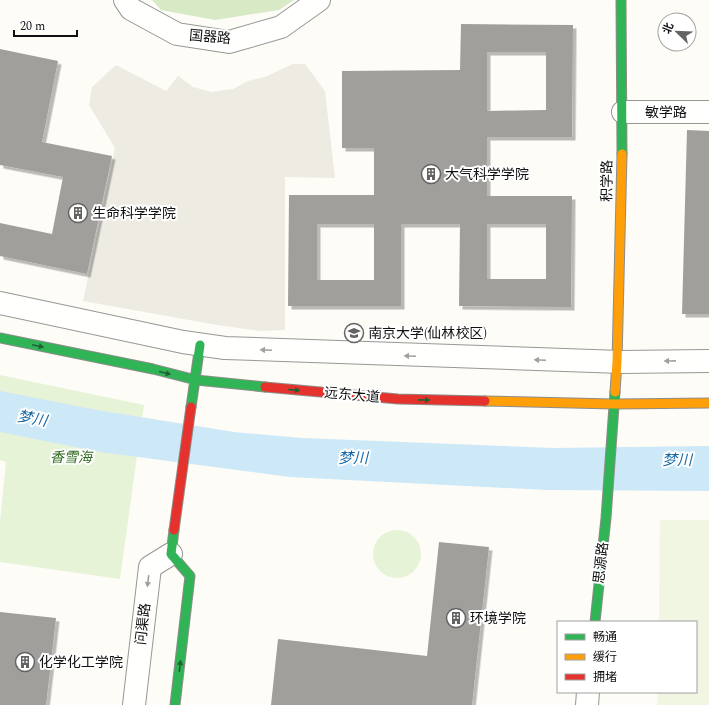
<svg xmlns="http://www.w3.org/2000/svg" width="709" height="705" viewBox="0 0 709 705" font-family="Spectral,'Noto Sans SC',serif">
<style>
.green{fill:#e7f3d7}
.forest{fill:#d8eac5}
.pitch{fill:#f0f6e1}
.plaza{fill:#edebe2}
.water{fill:#cde8f7}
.building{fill:#a19f9c;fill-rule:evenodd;filter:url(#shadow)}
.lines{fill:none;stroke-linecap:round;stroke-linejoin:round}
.street-casing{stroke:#979795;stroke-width:24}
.fast-casing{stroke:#8e8d8b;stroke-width:11}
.slow-casing{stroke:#8e8d8b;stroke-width:11}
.jam-casing{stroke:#8e8d8b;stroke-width:11}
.street{stroke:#fffffe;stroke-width:22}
.fast{stroke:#30b455;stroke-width:9}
.slow{stroke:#ff9f0a;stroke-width:9}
.jam{stroke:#e5322d;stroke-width:9}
.oneway{fill:#206233}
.oneway2{fill:#a0a09f}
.labels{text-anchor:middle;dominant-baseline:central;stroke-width:4;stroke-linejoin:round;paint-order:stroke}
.street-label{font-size:14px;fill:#111;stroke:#fff}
.poi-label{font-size:14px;fill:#111;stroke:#fff;text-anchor:start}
.park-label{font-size:14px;font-style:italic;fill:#2f6b1f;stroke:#fff}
.water-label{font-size:15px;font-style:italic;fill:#1768a6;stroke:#fff}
</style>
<defs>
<filter id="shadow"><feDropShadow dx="3.5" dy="3.5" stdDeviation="0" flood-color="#0004"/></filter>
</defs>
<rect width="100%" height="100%" fill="#fdfcf7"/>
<!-- green -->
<path class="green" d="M0,375L144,405L120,579L0,562V523L6,462L0,460Z
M373 554a24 24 0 1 1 48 0a24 24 0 1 1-48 0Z"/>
<!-- forest -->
<path class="forest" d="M152,0H294L279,10L215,20L161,10Z"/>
<!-- pitch -->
<path class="pitch" d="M660,520H709V705H657L658,692H696V622H659Z"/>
<!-- plaza -->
<path class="plaza" d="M293,64H305L325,91L335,178L285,177V330L259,331L217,325L83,301L115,148L89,105L92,87L116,65L166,91L178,76L193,87L212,92L233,89L248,81L265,77Z"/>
<!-- water -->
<path class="water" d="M0,391L97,410L234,432L302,438L554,448L709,446V491L546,490L290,477L100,452L0,432Z"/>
<!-- building -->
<path class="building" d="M461,24L573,25L572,137H487V196H572L571,307L459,306L460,224H401V306H288L289,195H374V148H342V71L460,70ZM487,52H546V110L487,111ZM317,224H374V280H317ZM487,224H546V279H487Z
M0,49L58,61L42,142L112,156L87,274L0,256V223L52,234L63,177L0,165Z
M687,130L709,131V314H682Z
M439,542L489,547L472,705H271L278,639L427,656Z
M0,612L56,618L46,705H0Z"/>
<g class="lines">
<defs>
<path id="street" d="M125,0L131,9L177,34L229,42L281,27L319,0
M623,112H709
M0,303L183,342L225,348L621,362L709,361
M134,705L150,567L171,554
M587,705L588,692"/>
<path id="fast" d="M621,0L622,154
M0,338L153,369L196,380L265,387
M191,407L200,345
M174,530L171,554L190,576L175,705
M595,622L606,518L615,392"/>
<path id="slow" d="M615,392L617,362L622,154
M485,401L614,404L709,403"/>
<path id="jam" d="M265,387L398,399L485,401
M174,530L191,407"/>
</defs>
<!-- street casing -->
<use href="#street" class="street-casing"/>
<!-- fast casing -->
<use href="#fast" class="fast-casing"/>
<!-- slow casing -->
<use href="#slow" class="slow-casing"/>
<!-- jam casing -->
<use href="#jam" class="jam-casing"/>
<!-- street -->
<use href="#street" class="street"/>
<!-- fast -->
<use href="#fast" class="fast"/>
<!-- slow -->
<use href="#slow" class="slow"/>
<!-- jam -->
<use href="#jam" class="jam"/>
</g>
<!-- one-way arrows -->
<defs><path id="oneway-solid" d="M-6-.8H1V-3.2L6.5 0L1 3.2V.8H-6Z"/></defs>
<g class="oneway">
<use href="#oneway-solid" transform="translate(38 346) rotate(12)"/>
<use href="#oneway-solid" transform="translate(165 373) rotate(14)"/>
<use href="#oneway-solid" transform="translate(294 390) rotate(5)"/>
<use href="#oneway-solid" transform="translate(424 400) rotate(1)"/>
<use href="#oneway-solid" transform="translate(180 666) rotate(-83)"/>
</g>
<g class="oneway2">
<use href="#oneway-solid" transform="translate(266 350) rotate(-178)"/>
<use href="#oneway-solid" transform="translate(410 356) rotate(-178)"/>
<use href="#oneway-solid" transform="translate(540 360) rotate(-178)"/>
<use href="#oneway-solid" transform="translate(670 361) rotate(179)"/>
<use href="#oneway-solid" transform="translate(148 581) rotate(97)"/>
</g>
<!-- icons -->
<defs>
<symbol id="building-ring" viewBox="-11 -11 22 22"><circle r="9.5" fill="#fff" stroke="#646362" stroke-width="1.5"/><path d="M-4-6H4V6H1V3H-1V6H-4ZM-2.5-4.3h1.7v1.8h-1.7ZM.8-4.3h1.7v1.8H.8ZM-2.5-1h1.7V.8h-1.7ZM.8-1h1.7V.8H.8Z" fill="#646362"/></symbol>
<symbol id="university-ring" viewBox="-11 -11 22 22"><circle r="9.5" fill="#fff" stroke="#646362" stroke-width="1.5"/><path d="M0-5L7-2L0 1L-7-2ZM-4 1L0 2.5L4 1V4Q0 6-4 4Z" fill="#646362"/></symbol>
</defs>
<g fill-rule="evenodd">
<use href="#building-ring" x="420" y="163" width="22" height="22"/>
<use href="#building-ring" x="67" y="202" width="22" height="22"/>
<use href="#university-ring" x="343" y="322" width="22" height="22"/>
<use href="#building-ring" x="445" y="607" width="22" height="22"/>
<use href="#building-ring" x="14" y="651" width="22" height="22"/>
</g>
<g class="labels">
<!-- street labels -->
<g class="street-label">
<text transform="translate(210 37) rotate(5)">国器路</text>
<text x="666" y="112">敏学路</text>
<text transform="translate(607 181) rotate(-89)">积学路</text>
<text transform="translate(352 395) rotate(5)">远东大道</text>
<text transform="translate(601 563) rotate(-84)">思源路</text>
<text transform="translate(143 624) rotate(-83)">问渠路</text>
</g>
<!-- poi labels -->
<g class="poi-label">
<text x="445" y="174">大气科学学院</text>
<text x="92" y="213">生命科学学院</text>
<text x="368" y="333">南京大学(仙林校区)</text>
<text x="470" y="618">环境学院</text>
<text x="39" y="662">化学化工学院</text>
</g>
<!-- park labels -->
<g class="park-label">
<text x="71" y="457">香雪海</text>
</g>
<!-- water labels -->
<g class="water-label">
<text transform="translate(32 419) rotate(10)">梦川</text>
<text x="353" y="458">梦川</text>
<text x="677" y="460">梦川</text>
</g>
</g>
<!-- legend -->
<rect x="557" y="621" width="140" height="72" fill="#ffffff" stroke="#a0a0a0"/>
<rect x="565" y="634" width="20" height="6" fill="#30b455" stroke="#a0a0a0"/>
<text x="593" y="641" font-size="12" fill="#111111">畅通</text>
<rect x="565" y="654" width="20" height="6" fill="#ff9f0a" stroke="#a0a0a0"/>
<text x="593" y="661" font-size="12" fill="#111111">缓行</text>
<rect x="565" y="674" width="20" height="6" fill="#e5322d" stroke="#a0a0a0"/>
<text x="593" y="681" font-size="12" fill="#111111">拥堵</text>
<!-- north arrow -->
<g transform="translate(677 32) rotate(293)"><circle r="19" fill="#ffffff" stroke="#a0a0a0"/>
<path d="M0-3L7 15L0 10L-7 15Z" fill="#646362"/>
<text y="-6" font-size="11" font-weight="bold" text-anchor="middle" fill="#111111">北</text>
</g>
<!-- scale -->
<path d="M14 30v6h63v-6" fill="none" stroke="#111111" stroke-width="2"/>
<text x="20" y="30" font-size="12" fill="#111111" stroke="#ffffff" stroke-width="3" paint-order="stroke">20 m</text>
</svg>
